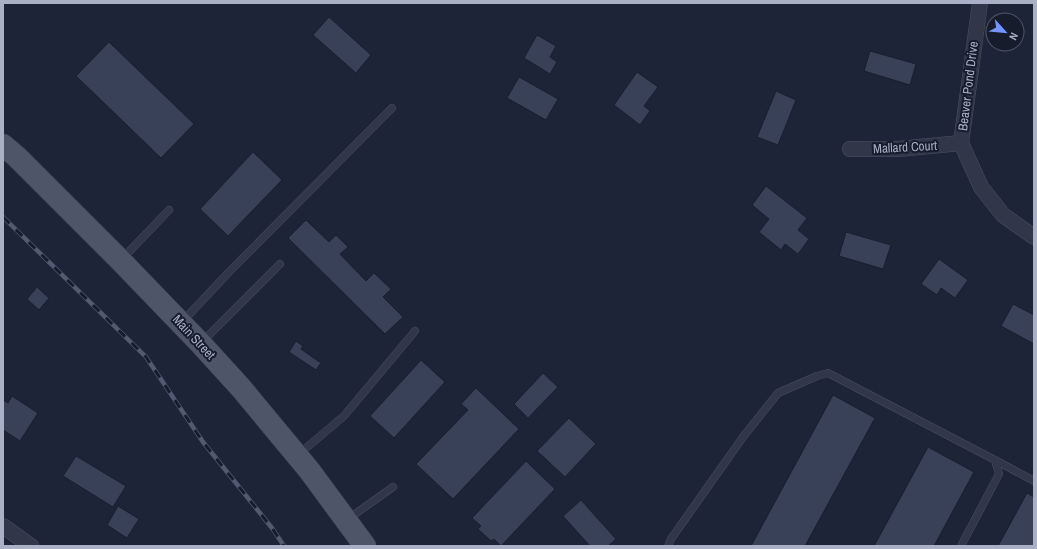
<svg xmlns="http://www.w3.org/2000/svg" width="1037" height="549" viewBox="0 0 1037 549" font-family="'Archivo Narrow',sans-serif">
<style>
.building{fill:#394158;stroke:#181e2e}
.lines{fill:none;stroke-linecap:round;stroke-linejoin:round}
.service-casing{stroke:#4b5163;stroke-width:8}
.minor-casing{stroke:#4b5163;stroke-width:16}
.primary-casing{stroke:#3a4051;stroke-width:23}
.service{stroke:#313648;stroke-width:7}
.minor{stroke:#313648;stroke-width:15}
.primary{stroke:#4e5568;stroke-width:22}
.rail-casing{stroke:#525970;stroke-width:4.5}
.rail{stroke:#161c2c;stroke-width:3;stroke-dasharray:9;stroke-linecap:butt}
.labels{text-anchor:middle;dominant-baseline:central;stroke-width:4;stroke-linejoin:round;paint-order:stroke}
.street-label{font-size:13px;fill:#aab0c5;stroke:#161c2c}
</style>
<rect width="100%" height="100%" fill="#1d2437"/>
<!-- building -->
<path class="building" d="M329,17L371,55L356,73L313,35Z
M537,35L556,46L550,57L557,62L550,74L524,58Z
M109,42L194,124L161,158L76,76Z
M870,51L916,64L910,85L864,71Z
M637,72L658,87L644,106L650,111L640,125L614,105Z
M519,77L558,99L546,120L507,98Z
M776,91L796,100L778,145L757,137Z
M253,152L282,180L228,236L200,209Z
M766,186L807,218L798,230L809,239L798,254L785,244L781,250L759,232L769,219L752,205Z
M306,220L329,242L336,235L348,247L340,254L366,281L374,273L391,289L383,297L403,317L385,334L288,238Z
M846,232L891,245L883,269L839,256Z
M939,259L968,280L955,298L941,288L937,295L921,284Z
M37,287L49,298L39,310L27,299Z
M1013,304L1034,315V344L1001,326Z
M296,341L303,346L301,349L321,363L316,370L289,352Z
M421,360L445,382L394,438L370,416Z
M543,373L558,387L528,418L514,404Z
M476,388L519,429L453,499L416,464L468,410L461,404Z
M833,395L875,418L805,546H751Z
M12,396L38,413L20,441L3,430V400L8,403Z
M569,418L596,444L565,477L537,451Z
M928,447L974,472L934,546H874Z
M76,456L126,486L113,507L63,476Z
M526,461L555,489L501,546L494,539L491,541L478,529L481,526L472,518Z
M1027,493L1034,497V546H998Z
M581,500L616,539L608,546H590L563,516Z
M118,506L139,519L127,538L107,525Z"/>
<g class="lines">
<defs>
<path id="service" d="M122,259L169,210
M182,322L230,271L392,108
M202,342L280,264
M299,454L344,416L415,331
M995,460L1034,481
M348,519L393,487
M668,546L671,539L743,437L778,393L817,376L828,373L995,460L999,474L961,546"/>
<path id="minor" d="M980,3L961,143L981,187L1003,215L1034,237
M850,149H898L961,143
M3,526L31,546"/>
<path id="primary" d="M3,145L17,157L120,260L200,343L241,388L309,470L365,546"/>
</defs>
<!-- service casing -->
<use href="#service" class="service-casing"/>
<!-- minor casing -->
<use href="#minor" class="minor-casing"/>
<!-- primary casing -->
<use href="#primary" class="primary-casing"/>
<!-- service -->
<use href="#service" class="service"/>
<!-- minor -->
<use href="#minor" class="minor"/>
<!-- primary -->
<use href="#primary" class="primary"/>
<defs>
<path id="rail" d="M3,217L146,357L203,442L272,528L284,546"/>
</defs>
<!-- rail casing -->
<use href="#rail" class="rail-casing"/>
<!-- rail -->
<use href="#rail" class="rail"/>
</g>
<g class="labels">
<!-- street labels -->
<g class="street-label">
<text transform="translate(968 86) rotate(-83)">Beaver Pond Drive</text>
<text transform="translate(905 147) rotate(-3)">Mallard Court</text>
<text transform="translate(194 337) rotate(47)">Main Street</text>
</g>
</g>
<!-- border -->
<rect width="1037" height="549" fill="none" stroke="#aab0c5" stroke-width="8"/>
<!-- north arrow -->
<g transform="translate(1005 32) rotate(117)"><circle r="19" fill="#161c2c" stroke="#515769"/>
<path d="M0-3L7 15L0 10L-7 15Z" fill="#7594ff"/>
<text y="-6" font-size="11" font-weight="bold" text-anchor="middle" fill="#aab0c5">N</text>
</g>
</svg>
